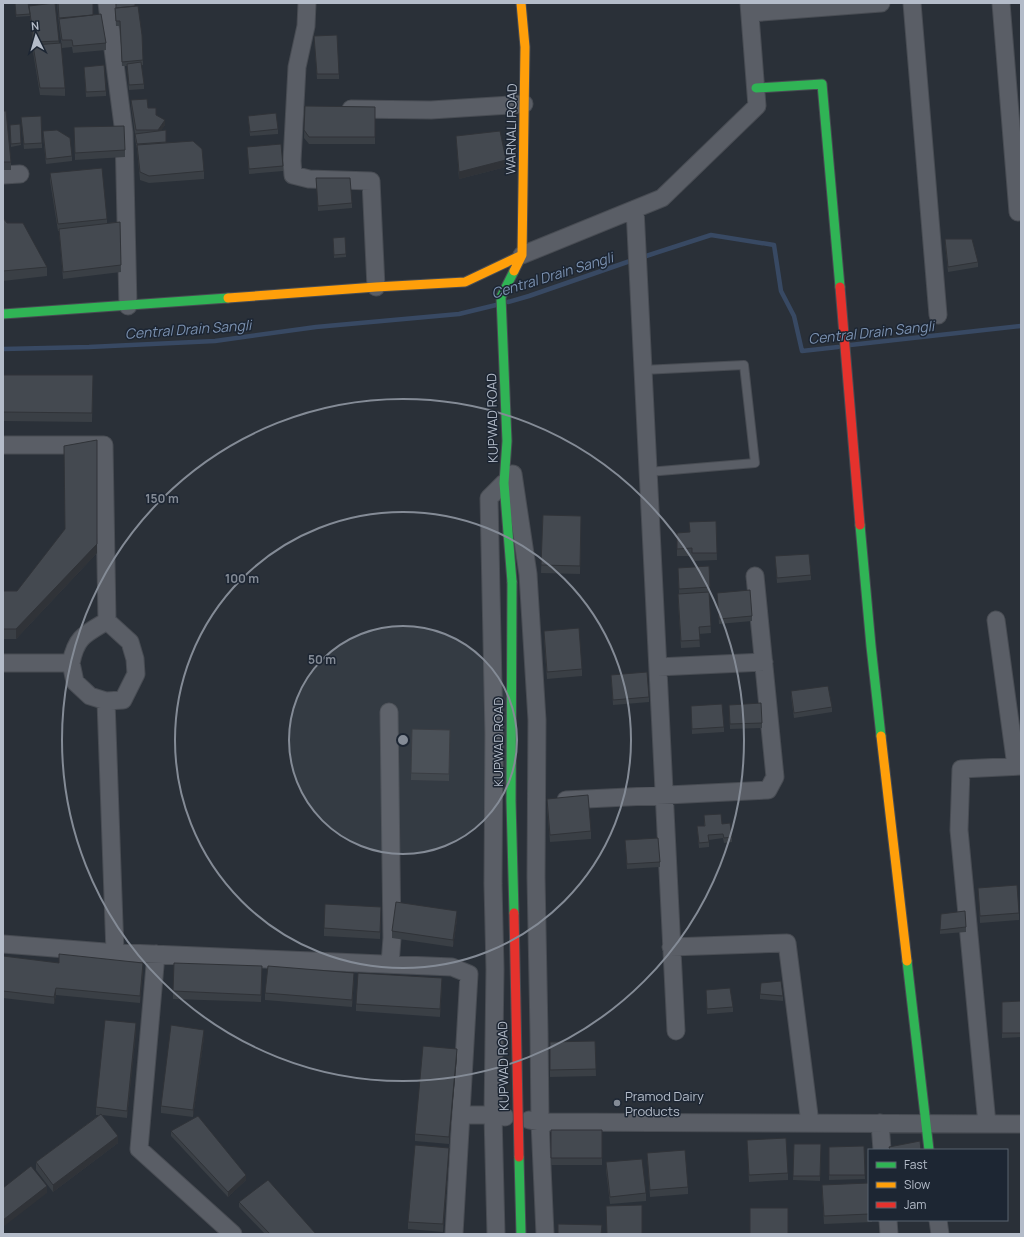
<svg xmlns="http://www.w3.org/2000/svg" width="1024" height="1237" viewBox="0 0 1024 1237" font-family="Manrope,sans-serif">
<style>
.lines{fill:none;stroke-linecap:round;stroke-linejoin:round}
.stream{stroke:#384963;stroke-width:4.5}
.lane-casing{stroke:#484c53;stroke-width:10}
.street-casing{stroke:#484c53;stroke-width:19}
.fast-casing{stroke:#484c53;stroke-width:11}
.slow-casing{stroke:#484c53;stroke-width:11}
.jam-casing{stroke:#484c53;stroke-width:11}
.lane{stroke:#5a5e66;stroke-width:8}
.street{stroke:#5a5e66;stroke-width:17}
.fast{stroke:#30b455;stroke-width:9}
.slow{stroke:#ff9f0a;stroke-width:9}
.jam{stroke:#e5322d;stroke-width:9}
.fast-bridge-casing{stroke:#484c53;stroke-width:11;stroke-linecap:butt}
.jam-bridge-casing{stroke:#484c53;stroke-width:11;stroke-linecap:butt}
.fast-bridge{stroke:#30b455;stroke-width:9}
.jam-bridge{stroke:#e5322d;stroke-width:9}
.wall{fill:#3a3f45}
.shaded-wall{fill:#303338}
.building{fill:#444950;stroke:#303338}
.ring{fill:none;stroke:#848b96;stroke-width:2}
.poi-dot{fill:#848b96;stroke:#1d2633;stroke-width:1.5}
.labels{text-anchor:middle;dominant-baseline:central;stroke-width:3;stroke-linejoin:round;paint-order:stroke}
.street-label{font-size:13px;fill:#b4bcc9;stroke:#1d2633}
.poi-label{font-size:13px;fill:#b4bcc9;stroke:#1d2633;text-anchor:start}
.water-label{font-size:14px;font-style:italic;fill:#7c92b1;stroke:#1d2633}
.centre{fill:#848b96;stroke:#1d2633;stroke-width:2}
.ring-label{font-size:12px;text-anchor:middle;font-weight:bold;fill:#848b96;stroke:#1d2633;stroke-width:3;stroke-linejoin:round;paint-order:stroke}
</style>
<rect width="100%" height="100%" fill="#2a3038"/>
<g class="lines">
<!-- stream -->
<path class="stream" d="M640,258L711,235L774,245L781,291L794,316L802,351L838,347
M508,302L529,296L633,260
M850,345L1021,326
M3,349L89,347L215,341L316,327L459,314L496,305"/>
<defs>
<path id="lane" d="M643,370L744,365L755,463L648,472"/>
<path id="street" d="M107,3L124,133L128,306
M307,3L306,26L297,67L292,161L293,175L309,179L371,181L376,287
M912,3L938,315
M1001,3L1018,212
M750,13L881,3
M351,109L431,110L524,104
M3,175L20,174
M635,209L676,1031
M522,255L662,198L757,106L749,3
M3,445H104L107,621L130,642L135,659L136,674L123,700L106,701L90,696L75,682L71,663H3
M513,474L528,574L537,720L536,877L539,1033L540,1122L545,1234
M996,620L1016,766
M71,663C76,637 85,634 107,621
M658,667L764,662
M106,701L115,952
M389,712L392,938L390,964
M566,800L768,790L775,777L755,576
M3,944L105,952L452,967L469,974L454,1234
M671,947L787,943L810,1123
M156,954L139,1149L233,1234
M461,1115H493L505,1117
M529,1120L540,1122L1021,1124
M880,1123L882,1150
M987,1124L959,830L961,769L1021,766
M888,1220L889,1234
M938,1220L940,1234
M496,1234L493,1115L495,969L493,884L494,733L489,498L504,483"/>
<path id="fast" d="M756,88L822,84L840,287
M3,314L228,298
M860,525L871,646L881,736
M512,582L504,483L507,441L501,297L514,271
M907,961L929,1150"/>
<path id="slow" d="M514,271L522,255L525,47L521,3
M228,298L376,287L465,282L522,255
M881,736L907,961"/>
<path id="jam" d="M840,287L860,525"/>
</defs>
<!-- lane casing -->
<use href="#lane" class="lane-casing"/>
<!-- street casing -->
<use href="#street" class="street-casing"/>
<!-- fast casing -->
<use href="#fast" class="fast-casing"/>
<!-- slow casing -->
<use href="#slow" class="slow-casing"/>
<!-- jam casing -->
<use href="#jam" class="jam-casing"/>
<!-- lane -->
<use href="#lane" class="lane"/>
<!-- street -->
<use href="#street" class="street"/>
<!-- fast -->
<use href="#fast" class="fast"/>
<!-- slow -->
<use href="#slow" class="slow"/>
<!-- jam -->
<use href="#jam" class="jam"/>
<defs>
<path id="fast-bridge" d="M512,582L511,801L514,913
M519,1157L521,1234"/>
<path id="jam-bridge" d="M514,913L519,1157"/>
</defs>
<!-- fast-bridge casing -->
<use href="#fast-bridge" class="fast-bridge-casing"/>
<!-- jam-bridge casing -->
<use href="#jam-bridge" class="jam-bridge-casing"/>
<!-- fast-bridge -->
<use href="#fast-bridge" class="fast-bridge"/>
<!-- jam-bridge -->
<use href="#jam-bridge" class="jam-bridge"/>
</g>
<!-- wall -->
<path class="wall" d="M15,3L29,10V6L55,3L59,43L65,88V96L40,95L33,52V45L30,16L16,17Z
M57,3H93V15L106,43V50L73,53L72,47L62,48L59,26Z
M115,8H116L143,60V65H141L144,84V89L129,90L127,66H122L120,26H116Z
M314,36L339,74V79H317Z
M84,67L106,91V96L86,97Z
M131,100L148,108L156,115L165,125L161,130H166V143L204,171V179L149,183L140,180L137,149L135,139V134L131,105Z
M305,106L375,107V144H309L304,138Z
M3,111L11,162V170H3Z
M248,116L278,129V134L250,136Z
M21,117L42,143V148L24,149Z
M20,124L21,145L11,147L10,125Z
M74,127L125,150V157L75,160Z
M43,131L72,156V161L46,164L43,136Z
M456,136L506,167L459,179Z
M247,147L283,166V171L249,174Z
M50,173L107,219V223L120,222L121,272L63,279L59,231H58L50,181Z
M316,178L352,203V208L318,211Z
M3,218L47,267V276L3,281Z
M333,238L346,254V257L334,258Z
M945,239L978,262V267L948,272L945,244Z
M3,375H93L92,422L3,421Z
M543,515L581,516L580,574L541,573Z
M716,521L717,560L692,561V556H677V533L690,532Z
M97,553L16,639H3V591H17Z
M775,556L811,575V580L777,583Z
M678,568L710,587V592H709L711,633L699,634L700,647L681,648L678,601V594H679Z
M717,593L752,616V621L719,624Z
M544,631L582,669V676L547,679L544,638Z
M611,675L649,697V702L613,705Z
M791,691L832,707V712L794,718L791,696Z
M729,705L762,723V728L730,729Z
M691,711L724,727V732L692,734Z
M412,729L450,730L449,781L411,780Z
M547,799L591,831V839L550,842L547,806Z
M704,815L722,824L732,837V842L724,843L723,838L709,840V847L699,848L697,826H704Z
M625,840L660,862V867L627,869Z
M978,888L1019,913V920L980,923Z
M381,914L380,939L324,936V928Z
M457,919L453,947L392,938V931Z
M966,927V932L940,934V930Z
M3,956L59,963L143,970L140,1003L56,995L54,1004L3,998Z
M262,973L261,1002L173,999V991Z
M354,980L352,1007L265,1000V993Z
M442,986L440,1017L356,1011V1004Z
M706,990L733,1007V1012L707,1014Z
M760,994L783,996V1001L760,999Z
M1021,1001V1037L1002,1038V1002Z
M136,1030L127,1118L102,1115L118,1143L53,1192L36,1170V1162L99,1115H96V1107Z
M204,1037L193,1117L161,1113V1106Z
M595,1041L596,1076L550,1077V1042Z
M457,1057L449,1144L415,1141V1134Z
M551,1130H602V1165H551Z
M171,1131L246,1180L228,1197L171,1136Z
M747,1140L788,1173V1180L749,1182Z
M794,1144H821L820,1181L793,1180Z
M864,1146L865,1179L829,1180V1147Z
M647,1153L688,1187V1194L650,1197Z
M449,1155L443,1232L408,1229V1222Z
M606,1162L646,1193V1201L610,1204L606,1170Z
M869,1183V1220H872V1222L824,1224L822,1192Z
M239,1202L316,1234H265L239,1207Z"/>
<!-- shaded-wall -->
<path class="shaded-wall" d="M165,120V125L158,135V130Z
M506,160V167L459,179V172Z
M97,440V553L16,639V629L97,544Z
M457,911V919L453,947V940Z
M143,963V970L140,1003V996Z
M354,973V980L352,1007V1000Z
M442,978V986L440,1017V1009Z
M56,988V995L54,1004V997Z
M136,1023V1030L127,1118V1111Z
M204,1030V1037L193,1117V1110Z
M457,1049V1057L449,1144V1137Z
M118,1136V1143L53,1192V1185Z
M449,1148V1155L443,1232V1224Z
M246,1175V1180L228,1197V1192Z
M47,1186V1193L3,1227V1220Z"/>
<!-- building -->
<path class="building" d="M15,3H28L30,14L16,15Z
M55,3L59,41L34,42L29,6Z
M58,3H93V15L59,18Z
M116,3H135V6L116,8Z
M138,6L142,35L143,60L122,62L120,21H116L115,8Z
M101,14L106,43L73,46L72,40H62L59,19Z
M337,35L339,74H317L314,36Z
M61,43L65,88H40L33,45Z
M141,62L144,84L129,85L127,64Z
M104,65L106,91L86,92L84,67Z
M147,99L148,108H156V115L165,120L158,130H136L131,100Z
M305,106L375,107V137H309L304,130Z
M3,111H6L11,162H3Z
M276,113L278,129L250,132L248,116Z
M41,116L42,143L24,144L21,117Z
M20,124L21,143L11,144L10,125Z
M124,126L125,150L75,153L74,127Z
M57,130L70,138L72,156L46,159L43,131Z
M166,130V142L137,144L135,134Z
M500,131L506,160L459,172L456,136Z
M193,141L202,149L204,171L149,176L140,172L137,145Z
M281,144L283,166L249,169L247,147Z
M102,168L107,219L58,224L50,173Z
M316,178H350L352,203L318,206Z
M3,218L7,223H23L47,267L3,271Z
M120,222L121,265L63,272L59,229Z
M345,237L346,254L334,255L333,238Z
M945,239H972L978,262L948,267Z
M3,375H93L92,413L3,412Z
M97,440V544L16,629H3V591H17L65,529L64,446Z
M543,515L581,516L580,566L541,565Z
M716,521L717,553H692V548L677,549V533L690,532L689,522Z
M809,554L811,575L777,578L775,556Z
M709,566L710,587L679,589L678,568Z
M750,590L752,616L719,619L717,593Z
M709,592L711,626L699,627L700,640L681,641L678,594Z
M579,628L582,669L547,672L544,631Z
M647,672L649,697L613,700L611,675Z
M828,686L832,707L794,713L791,691Z
M761,703L762,723L730,724L729,705Z
M722,704L724,727L692,729L691,706Z
M412,729L450,730L449,774L411,773Z
M588,795L591,831L550,835L547,799Z
M721,814L722,824L730,823L732,837L724,838L723,834L708,835L709,842L699,843L697,826H705L704,815Z
M658,838L660,862L627,864L625,840Z
M1017,885L1019,913L980,916L978,888Z
M396,902L457,911L453,940L392,931Z
M325,904L381,907L380,932L324,928Z
M965,911L966,927L940,930L941,914Z
M59,954L143,963L140,996L56,988L54,997L3,991V956L59,963Z
M174,963L262,966L261,995L173,991Z
M268,966L354,973L352,1000L265,993Z
M358,973L442,978L440,1009L356,1004Z
M781,981L783,996L760,994L761,983Z
M730,988L733,1007L707,1009L706,990Z
M1021,1001V1033H1002V1002Z
M105,1020L136,1023L127,1111L96,1107Z
M171,1025L204,1030L193,1110L161,1106Z
M595,1041L596,1069L550,1070V1042Z
M423,1046L457,1049L449,1137L415,1134Z
M101,1114L118,1136L53,1185L36,1162Z
M198,1116L246,1175L228,1192L171,1131Z
M551,1130H602V1158H551Z
M786,1138L788,1173L749,1175L747,1140Z
M920,1141L921,1150H890L889,1147Z
M794,1144H821L820,1176H793Z
M415,1145L449,1148L443,1224L408,1222Z
M864,1146L865,1175H829V1147Z
M685,1150L688,1187L650,1190L647,1153Z
M642,1159L646,1193L610,1197L606,1162Z
M31,1166L47,1186L3,1220V1188Z
M268,1180L316,1234H270L239,1202Z
M869,1183V1214L824,1216L822,1185Z
M642,1205V1234H607L606,1206Z
M750,1208H788V1234H750Z
M558,1224L602,1225L601,1234H558Z"/>
<!-- distance rings -->
<circle cx="403" cy="740" r="114" fill="#848b96" fill-opacity=".12"/>
<g class="ring">
<circle cx="403" cy="740" r="114"/>
<circle cx="403" cy="740" r="228"/>
<circle cx="403" cy="740" r="341"/>
</g>
<!-- markers -->
<circle class="poi-dot" cx="617" cy="1103" r="4"/>
<g class="labels">
<!-- street labels -->
<g class="street-label">
<text transform="translate(511 129) rotate(-89)">WARNALI ROAD</text>
<text transform="translate(492 418) rotate(-91)">KUPWAD ROAD</text>
<text transform="translate(498 742) rotate(-90)">KUPWAD ROAD</text>
<text transform="translate(503 1066) rotate(-91)">KUPWAD ROAD</text>
</g>
<!-- poi labels -->
<g class="poi-label">
<text x="625" y="1096">Pramod Dairy<tspan x="625" dy="15">Products</tspan></text>
</g>
<!-- water labels -->
<g class="water-label">
<text transform="translate(552 275) rotate(-17)">Central Drain Sangli</text>
<text transform="translate(188 329) rotate(-4)">Central Drain Sangli</text>
<text transform="translate(871 332) rotate(-6)">Central Drain Sangli</text>
</g>
</g>
<circle cx="403" cy="740" r="6" class="centre"/>
<g class="ring-label">
<text x="162" y="503">150 m</text>
<text x="242" y="583">100 m</text>
<text x="322" y="664">50 m</text>
</g>
<!-- border -->
<rect width="1024" height="1237" fill="none" stroke="#b4bcc9" stroke-width="8"/>
<!-- legend -->
<rect x="868" y="1149" width="140" height="72" fill="#1d2633" stroke="#59626f"/>
<rect x="876" y="1162" width="20" height="6" fill="#30b455" stroke="#59626f"/>
<text x="904" y="1169" font-size="12" fill="#b4bcc9">Fast</text>
<rect x="876" y="1182" width="20" height="6" fill="#ff9f0a" stroke="#59626f"/>
<text x="904" y="1189" font-size="12" fill="#b4bcc9">Slow</text>
<rect x="876" y="1202" width="20" height="6" fill="#e5322d" stroke="#59626f"/>
<text x="904" y="1209" font-size="12" fill="#b4bcc9">Jam</text>
<!-- north arrow -->
<g transform="translate(36 36) rotate(355)" stroke="#1d2633" stroke-width="3" paint-order="stroke">
<path d="M0-3L7 15L0 10L-7 15Z" fill="#b4bcc9"/>
<text y="-6" font-size="11" font-weight="bold" text-anchor="middle" fill="#b4bcc9">N</text>
</g>
</svg>
